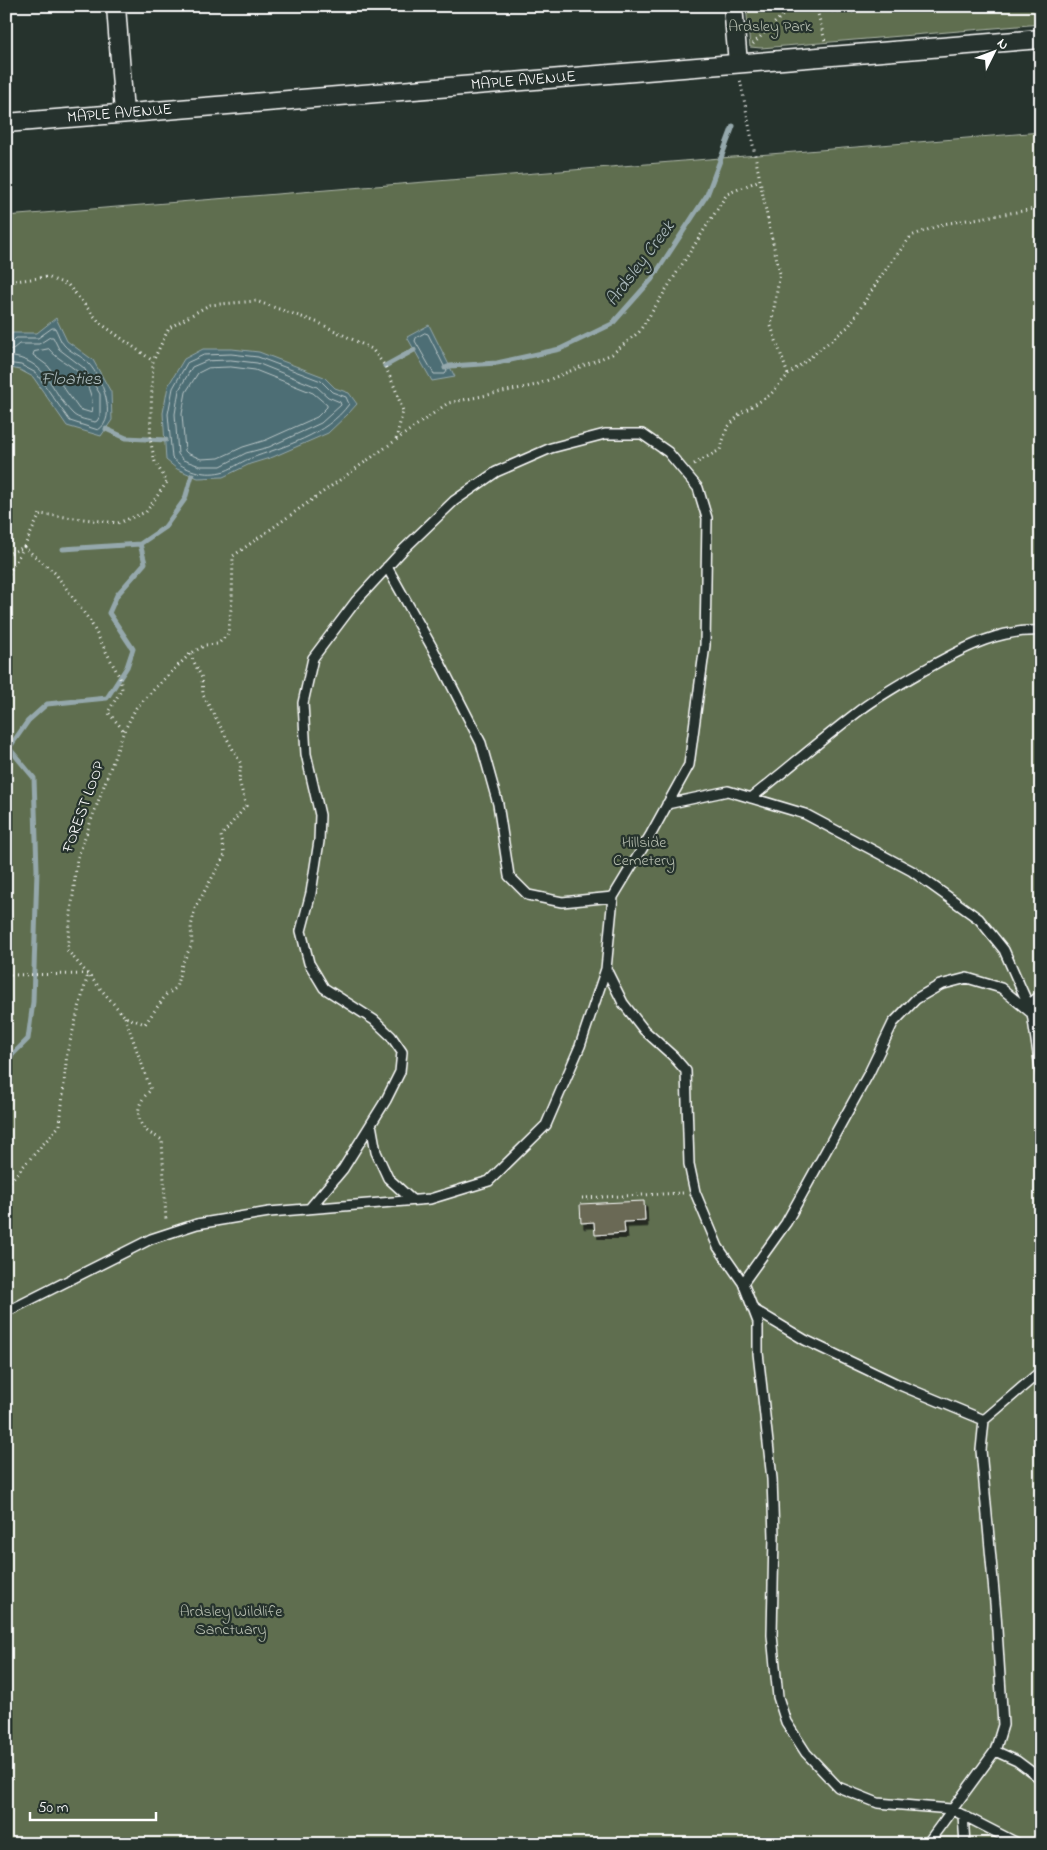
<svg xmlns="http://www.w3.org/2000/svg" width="1047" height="1850" viewBox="0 0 1047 1850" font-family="'Indie Flower',sans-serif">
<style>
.green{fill:#5e6e50;stroke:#aeb6a8}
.water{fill:#4e6e74;stroke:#95a8ac}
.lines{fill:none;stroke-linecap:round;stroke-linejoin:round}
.shore{stroke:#b8c5c7;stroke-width:1}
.stream{stroke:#95a8ac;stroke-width:5}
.building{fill:#6a6954;stroke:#fff;filter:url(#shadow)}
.lane-casing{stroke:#fff;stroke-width:12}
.street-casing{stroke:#fff;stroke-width:21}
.path{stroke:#fff;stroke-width:3;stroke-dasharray:1 4;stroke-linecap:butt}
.lane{stroke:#26332d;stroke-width:9}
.street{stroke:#26332d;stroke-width:18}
.labels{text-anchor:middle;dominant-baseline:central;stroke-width:4.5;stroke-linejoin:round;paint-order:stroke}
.park-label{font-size:16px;fill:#b7beb0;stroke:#26332d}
.street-label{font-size:16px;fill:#fff;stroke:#26332d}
.water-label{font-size:18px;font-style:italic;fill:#afbec0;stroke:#26332d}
</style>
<defs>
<filter id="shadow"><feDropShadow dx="3" dy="5.5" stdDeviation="0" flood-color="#0009"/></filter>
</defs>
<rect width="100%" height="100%" fill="#26332d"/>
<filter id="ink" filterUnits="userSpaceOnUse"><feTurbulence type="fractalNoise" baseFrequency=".02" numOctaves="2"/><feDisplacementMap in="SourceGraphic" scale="10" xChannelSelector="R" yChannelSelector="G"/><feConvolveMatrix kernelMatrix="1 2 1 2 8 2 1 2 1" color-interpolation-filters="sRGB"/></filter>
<g filter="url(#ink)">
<!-- green -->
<path class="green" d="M746,6H1041V24L761,48L750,47Z
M1041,132V1844H6V216Z"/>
<!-- water -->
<path class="water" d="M56,318L67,341L93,360L111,392L112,420L101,436L67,426L33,377L20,370L6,367V342L12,333H37Z
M429,325L455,377L432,381L407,337Z
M203,349H232L259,352L324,377L335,388L349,393L357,404L348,414L328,433L273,457L250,464L223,477L198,478L177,469L166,460L163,413L168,386L184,359Z"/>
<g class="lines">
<!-- shore -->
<path class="shore" d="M425,333L428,334L445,368L447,371L445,374H434L415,341L416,338Z
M6,344L11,343L16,338H38L52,328H55C58,333 60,341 64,345C71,353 83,356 89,364C102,378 118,418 98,430L70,421L36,373L21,365L6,363
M49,349C57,359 68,363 78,372C87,381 95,400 92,413L79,409L48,366L33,355L34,352Z
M6,350L13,349L19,344H39L50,337H53L59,349L84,368L100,394V416L97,421L95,422C88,420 78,419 73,414C49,390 49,359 6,356
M204,355L231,354L258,357L321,381L332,392L346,397L349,404C326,436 284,446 249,459C240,462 231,470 221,472C203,476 184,470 172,458L168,414L173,388L187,363Z
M231,360L257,363L317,387L328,397L340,402L341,405L321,423L269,447L246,453L221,466H200L183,460L178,454L175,414L179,390L192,367L206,361Z
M231,367L255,370L313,393L327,405V407L317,417L266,440L243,447L219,458L201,459L187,453L185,451L182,414L186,392L198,373L208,368Z"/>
<!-- stream -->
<path class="stream" d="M385,366L414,350
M445,368L450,366L497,363L560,349L612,324L652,279L707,195L733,126
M106,429L126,438L166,440
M63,549L140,544
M6,1061L28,1039L33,1002L37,870L34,778L9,748L28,721L47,704L107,698L127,667L133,649L109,613L117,595L145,563L140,544L165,527L185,499L192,475"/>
</g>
<!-- building -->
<path class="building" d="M644,1201L645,1221L624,1222L625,1233L595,1235L594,1222L581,1223L580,1204Z"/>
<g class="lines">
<defs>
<path id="lane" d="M387,567L433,649L481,743L498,804L509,876L528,895L562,902L613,897
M751,798C786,770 820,741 855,714C879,695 907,680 933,665C967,646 1001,629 1041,631
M667,804L728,791L805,814L912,871L979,919L1004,950L1032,1013L1041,1074
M606,969L623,1003L644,1030L673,1056L686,1071L689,1164L695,1192L718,1247L743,1283L758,1322V1353L772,1479L774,1536L772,1635L778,1697L786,1722L806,1753L838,1787L878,1803L951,1809L1019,1844
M1028,1005L1041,995
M371,1124L376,1152L388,1178L412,1200
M743,1283L786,1223L869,1073L893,1023L916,999L940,985L967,978L1001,988L1030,1012
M753,1309L805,1340L895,1383L984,1420
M6,1312L151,1239L197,1224L269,1212L430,1199L489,1181L546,1125L580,1046L606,969L613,897L651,834L689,765L705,645L707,518L698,488L668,452L642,434H605L551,448L496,472L454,501L403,550L356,601L313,658L303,703L306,754L320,815L319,841L311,893L301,931L309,963L324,988L374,1020L391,1036L402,1052L400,1072L386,1100L343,1169L310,1208
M995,1751L1017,1761L1041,1779
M963,1815L965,1844
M927,1844L995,1751L1003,1725L996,1614L981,1450L984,1420L1041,1371"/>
<g id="street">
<path d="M116,6L124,113"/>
<path d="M733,6L738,63"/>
<path id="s1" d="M6,123L1041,39"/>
</g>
</defs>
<!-- lane casing -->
<use href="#lane" class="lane-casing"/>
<!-- street casing -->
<use href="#street" class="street-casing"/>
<!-- path -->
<path class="path" d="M814,6L817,10L825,41
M817,10L851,12L886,6
M753,44L792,6
M6,285L15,281L47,277L68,285L100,323L153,361
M788,375L849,326L881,276L911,236L943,224L1041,208
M694,464L720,450L727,428L741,413L770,395L788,375L771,326L780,273L769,226L740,79
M6,555L24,547L40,514L118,523L146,512L167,482L155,462L150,439L153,361L169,328L209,305L256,301L319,323L372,349L385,366L395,388L403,411L396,439
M6,578L24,547L55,573L90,621L120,678L122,689L108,712L124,731
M190,654L202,678L203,695L241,764L239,780L246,806L221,836L225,855L195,908L191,927L192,944L182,964L176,988L166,995L145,1024L125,1017L67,950L77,859L124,731L136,708L161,682L190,654L205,645L218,644L228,634L232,601L233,556L448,403L536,385L612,354L639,332L727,194L760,180
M6,975L88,974L67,1053L60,1125L6,1186
M125,1017L151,1090C137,1101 133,1119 148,1132C152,1135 158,1137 162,1140L166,1221
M582,1198L684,1193"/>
<!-- lane -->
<use href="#lane" class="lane"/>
<!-- street -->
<use href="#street" class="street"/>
</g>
</g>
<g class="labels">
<!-- park labels -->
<g class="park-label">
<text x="770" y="27">Ardsley Park</text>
<text x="644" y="843">Hillside<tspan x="644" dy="18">Cemetery</tspan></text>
<text x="231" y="1612">Ardsley Wildlife<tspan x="231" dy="18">Sanctuary</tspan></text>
</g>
<!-- street labels -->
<g class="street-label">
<text stroke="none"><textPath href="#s1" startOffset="519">MAPLE AVENUE</textPath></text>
<text stroke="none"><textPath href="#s1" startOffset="114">MAPLE AVENUE</textPath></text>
<text transform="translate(84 807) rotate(-70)">FOREST LOOP</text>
</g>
<!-- water labels -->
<g class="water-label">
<text transform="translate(641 264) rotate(-53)">Ardsley Creek</text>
<text x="71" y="380">Floaties</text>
</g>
</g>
<!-- margin -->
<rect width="1047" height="1850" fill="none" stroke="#26332d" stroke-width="25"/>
<rect x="12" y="12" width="1022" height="1825" fill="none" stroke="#fff" stroke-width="2" filter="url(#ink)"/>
<!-- north arrow -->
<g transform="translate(994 52) rotate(48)" stroke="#26332d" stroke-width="4" paint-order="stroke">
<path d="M0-4L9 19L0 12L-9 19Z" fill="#ffffff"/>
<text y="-8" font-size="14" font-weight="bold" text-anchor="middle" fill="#ffffff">N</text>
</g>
<!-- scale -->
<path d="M30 1812v8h126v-8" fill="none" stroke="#ffffff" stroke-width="2.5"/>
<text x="38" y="1812" font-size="15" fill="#ffffff" stroke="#26332d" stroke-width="4" paint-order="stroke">50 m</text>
</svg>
